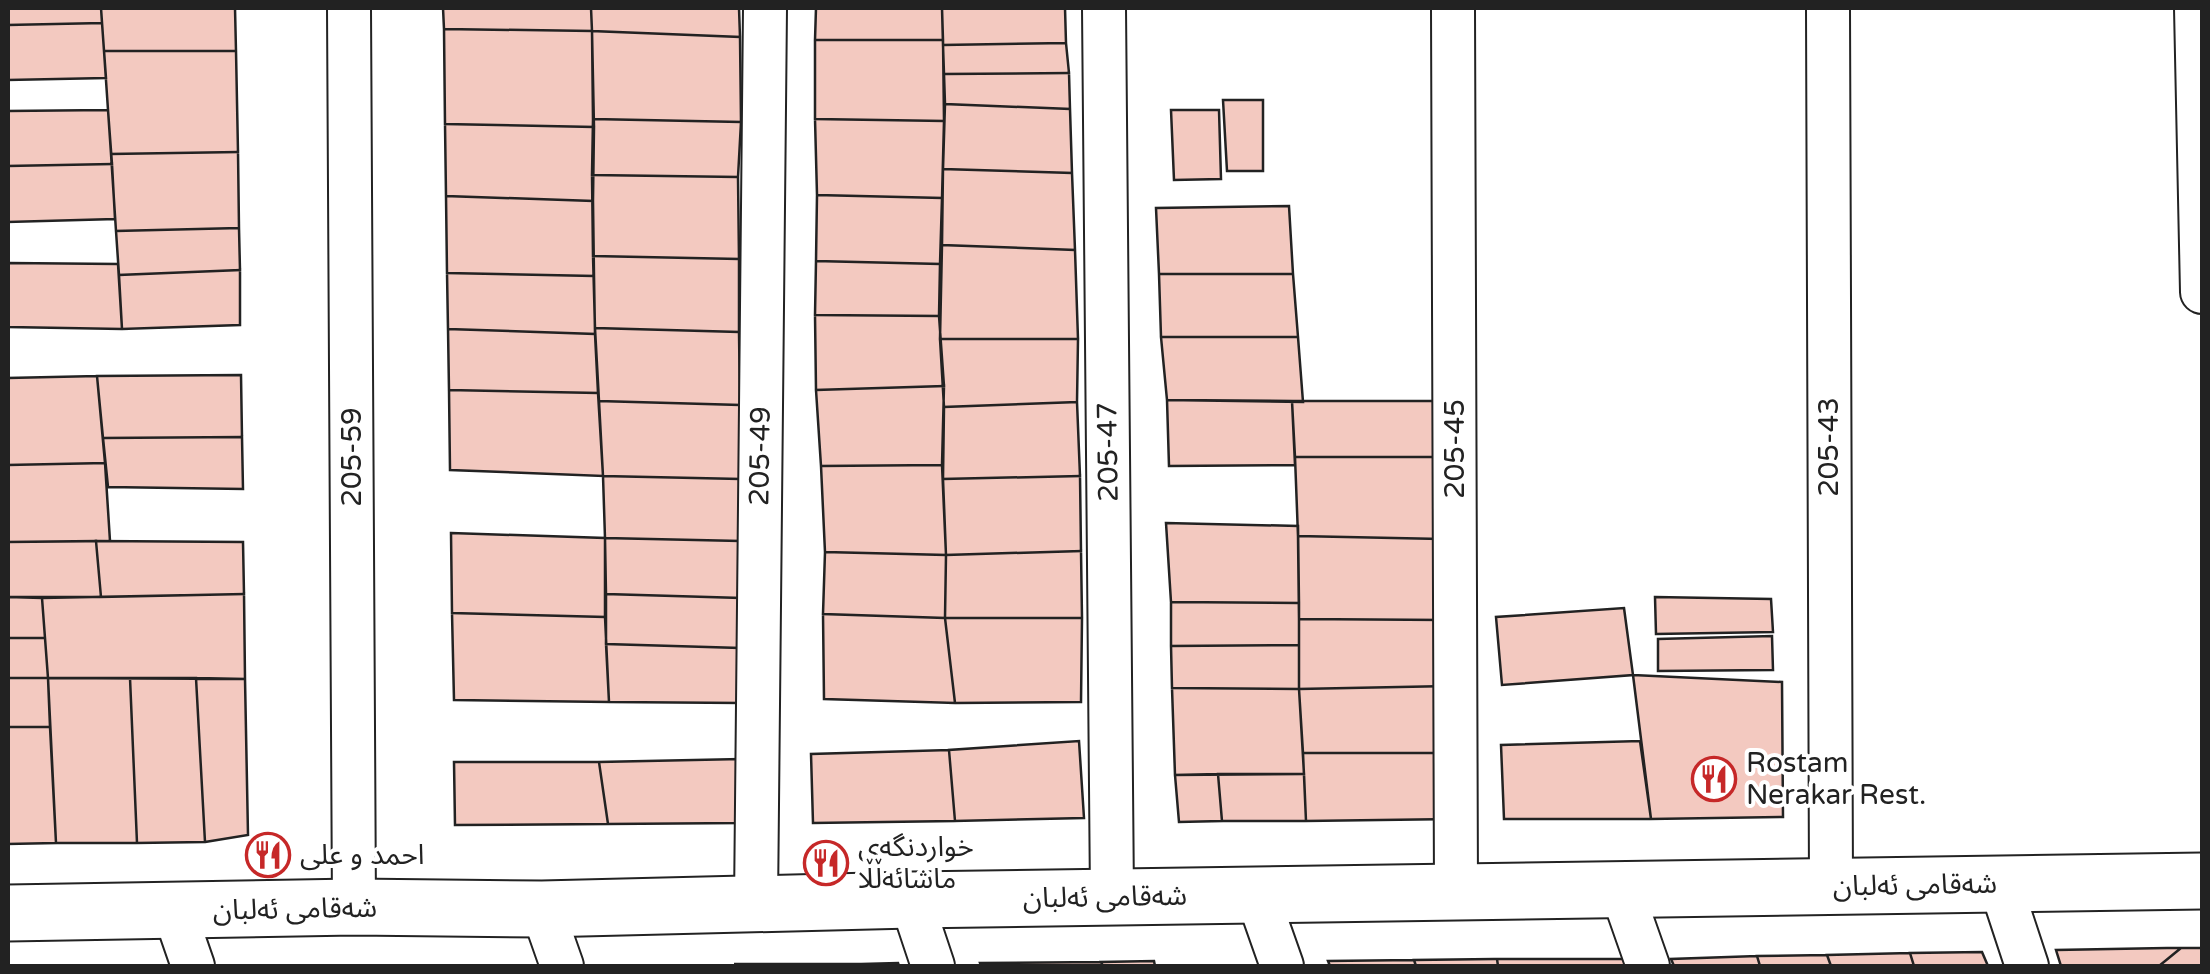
<svg xmlns="http://www.w3.org/2000/svg" width="2210" height="974" viewBox="0 0 2210 974" font-family="'Varela Round','Noto Sans Arabic',sans-serif">
<style>
.building{fill:#f3c9c0;stroke:#222;stroke-width:2.5}
.lines{fill:none;stroke-linecap:round;stroke-linejoin:round}
.minor-casing{stroke:#222;stroke-width:46}
.tertiary-casing{stroke:#222;stroke-width:59}
.minor{stroke:#fff;stroke-width:42}
.tertiary{stroke:#fff;stroke-width:55}
.labels{text-anchor:middle;dominant-baseline:central;stroke-width:8;stroke-linejoin:round;paint-order:stroke}
.street-label{font-size:28px;fill:#222;stroke:#fff}
.poi-label{font-size:28px;fill:#222;stroke:#fff;text-anchor:start}
</style>
<rect width="100%" height="100%" fill="#fff"/>
<!-- building -->
<path class="building" d="M8,8H101L102,23L8,25Z
M101,8H235L236,51H104Z
M443,8H591L592,31L444,29Z
M591,8H739L740,37L592,31Z
M816,8H942L943,40H815Z
M942,8H1065L1066,43L943,45Z
M102,23L106,78L8,80V25Z
M444,29L592,31L594,127L445,124Z
M592,31L740,37L741,122L593,119Z
M815,40H943L944,121L815,119Z
M1066,43L1069,73L944,74L943,45Z
M104,51H236L238,152L111,154Z
M1069,73L1070,109L945,104L944,74Z
M1223,100H1263V171H1227Z
M945,104L1070,109L1072,173L943,169Z
M108,110L112,164L8,166V111Z
M1171,110H1219L1221,179L1174,180Z
M593,119L741,122L738,177L592,175Z
M815,119L944,121L942,198L817,195Z
M445,124L594,127L593,201L446,196Z
M238,152L239,228L116,231L111,154Z
M112,164L115,219L8,222V166Z
M943,169L1072,173L1075,250L942,245Z
M592,175L738,177L739,259L593,256Z
M817,195L942,198L940,264L816,261Z
M446,196L593,201L594,276L447,273Z
M1289,206L1293,274H1159L1156,208Z
M239,228L240,270L119,275L116,231Z
M942,245L1075,250L1078,339H940Z
M593,256L739,259V332L595,328Z
M816,261L940,264L939,316L815,315Z
M8,263L118,264L122,329L8,327Z
M240,270V325L122,329L119,275Z
M447,273L594,276L595,334L448,329Z
M1159,274H1293L1298,337H1161Z
M815,315L939,316L944,386L816,390Z
M595,328L739,332L740,405L599,401Z
M448,329L595,334L598,393L449,390Z
M1161,337H1298L1303,402L1167,400Z
M940,339H1078L1077,402L944,407Z
M241,375L242,437L103,438L97,376Z
M97,376L105,463L8,465V378Z
M944,386L942,465L821,466L816,390Z
M449,390L598,393L603,476L450,470Z
M1167,400L1292,401L1295,465L1169,466Z
M599,401L740,405V479L603,476Z
M1292,401H1434L1437,457H1295Z
M1077,402L1080,476L943,479L944,407Z
M242,437L243,489L108,487L103,438Z
M1295,457H1437L1441,539L1298,536Z
M105,463L110,541L8,542V465Z
M942,465L946,555L825,552L821,466Z
M603,476L740,479V541L605,538Z
M1080,476L1081,551L946,555L943,479Z
M1166,523L1298,526L1299,603L1171,602Z
M451,533L605,538V617L452,613Z
M1298,536L1441,539L1444,620L1299,619Z
M605,538L740,541L741,598L606,594Z
M96,541L243,542L244,594L101,597Z
M96,541L101,597H8V542Z
M1081,551L1082,618H945L946,555Z
M825,552L946,555L945,618L823,614Z
M244,594L245,679L48,678L42,598Z
M606,594L741,598L740,648L606,644Z
M8,597L42,598L45,638H8Z
M1655,597L1771,599L1773,632L1656,634Z
M1171,602L1299,603V645L1171,646Z
M1624,608L1633,675L1502,685L1496,617Z
M452,613L605,617L609,702L454,700Z
M823,614L945,618L955,703L824,699Z
M945,618H1082L1081,702L955,703Z
M1299,619L1444,620L1449,686L1299,689Z
M1772,636L1773,670L1658,671V639Z
M8,638H45L48,678H8Z
M606,644L740,648L741,703L609,702Z
M1299,645V689L1172,688L1171,646Z
M1633,675L1782,682L1783,817L1651,819Z
M8,678H48L50,727H8Z
M48,678H130L137,843H56Z
M130,678H196L205,842L137,843Z
M196,678L245,679L248,835L205,842Z
M1449,686L1451,753H1303L1299,689Z
M1172,688L1299,689L1304,774L1175,775Z
M8,727H50L56,843L8,844Z
M1079,741L1084,818L955,821L949,750Z
M1640,741L1651,819H1504L1501,745Z
M949,750L955,821L813,823L811,754Z
M1303,753H1451L1454,819L1306,821Z
M741,759L742,823L608,824L599,762Z
M454,762H599L608,824L455,825Z
M1218,774H1304L1306,821H1222Z
M1218,774L1222,821L1179,822L1175,775Z
M2167,948H2181L2159,966H2061L2056,950Z
M2181,948H2202V966H2159Z
M1982,952L1988,966H1914L1910,953Z
M1910,953L1914,966H1831L1827,955Z
M1827,955L1831,966H1760L1757,956Z
M1757,956L1760,966H1674L1671,959Z
M1494,959H1497L1498,966H1416L1414,960Z
M1497,959H1636L1637,966H1498Z
M1414,960L1416,966H1330L1328,961Z
M1154,961L1155,966H1103L1101,962Z
M1101,962L1103,966H981L980,963Z
M898,963L899,966L734,964H861Z"/>
<g class="lines">
<defs>
<path id="minor" d="M349,8L354,907
M1104,8L1112,897
M1453,8L1456,891
M1828,8L1831,886
M2196,8L2202,292
M2000,884L2027,966
M1621,889L1648,966
M1257,895L1282,966
M911,900L933,966
M756,904L765,8
M542,909L562,966
M174,911L193,966"/>
<path id="tertiary" d="M8,913L354,907L542,909L911,900L2202,881"/>
</defs>
<!-- minor casing -->
<use href="#minor" class="minor-casing"/>
<!-- tertiary casing -->
<use href="#tertiary" class="tertiary-casing"/>
<!-- minor -->
<use href="#minor" class="minor"/>
<!-- tertiary -->
<use href="#tertiary" class="tertiary"/>
</g>
<!-- icons -->
<defs>
<symbol id="restaurant-ring" viewBox="-11 -11 22 22"><circle r="9.5" fill="#fff" stroke="#c62828" stroke-width="1.5"/><path d="M-5-6h1v4h1v-4h1v4h1v-4h1v5L-1.5 .5V6h-2V.5L-5-1ZM5-6V6H3V1.5H1.5Q1.5-4 5-6Z" fill="#c62828"/></symbol>
</defs>
<g fill-rule="evenodd">
<use href="#restaurant-ring" x="1689" y="754" width="50" height="50"/>
<use href="#restaurant-ring" x="243" y="830" width="50" height="50"/>
<use href="#restaurant-ring" x="801" y="838" width="50" height="50"/>
</g>
<g class="labels">
<!-- street labels -->
<g class="street-label">
<text transform="translate(1829 447) rotate(-90)">205-43</text>
<text transform="translate(1455 449) rotate(-90)">205-45</text>
<text transform="translate(1108 452) rotate(-91)">205-47</text>
<text transform="translate(760 456) rotate(-89)">205-49</text>
<text transform="translate(352 457) rotate(-90)">205-59</text>
<text transform="translate(1915 885) rotate(-1)">شەقامی ئەلبان</text>
<text transform="translate(1105 897) rotate(-1)">شەقامی ئەلبان</text>
<text transform="translate(295 909) rotate(-1)">شەقامی ئەلبان</text>
</g>
<!-- poi labels -->
<g class="poi-label">
<text x="1746" y="763">Rostam<tspan x="1746" dy="32">Nerakar Rest.</tspan></text>
<text x="858" y="847">خواردنگەی<tspan x="858" dy="32">ماشائەڵڵا</tspan></text>
<text x="300" y="855">احمد و علی</text>
</g>
</g>
<!-- border -->
<rect width="2210" height="974" fill="none" stroke="#222222" stroke-width="20"/>
</svg>
